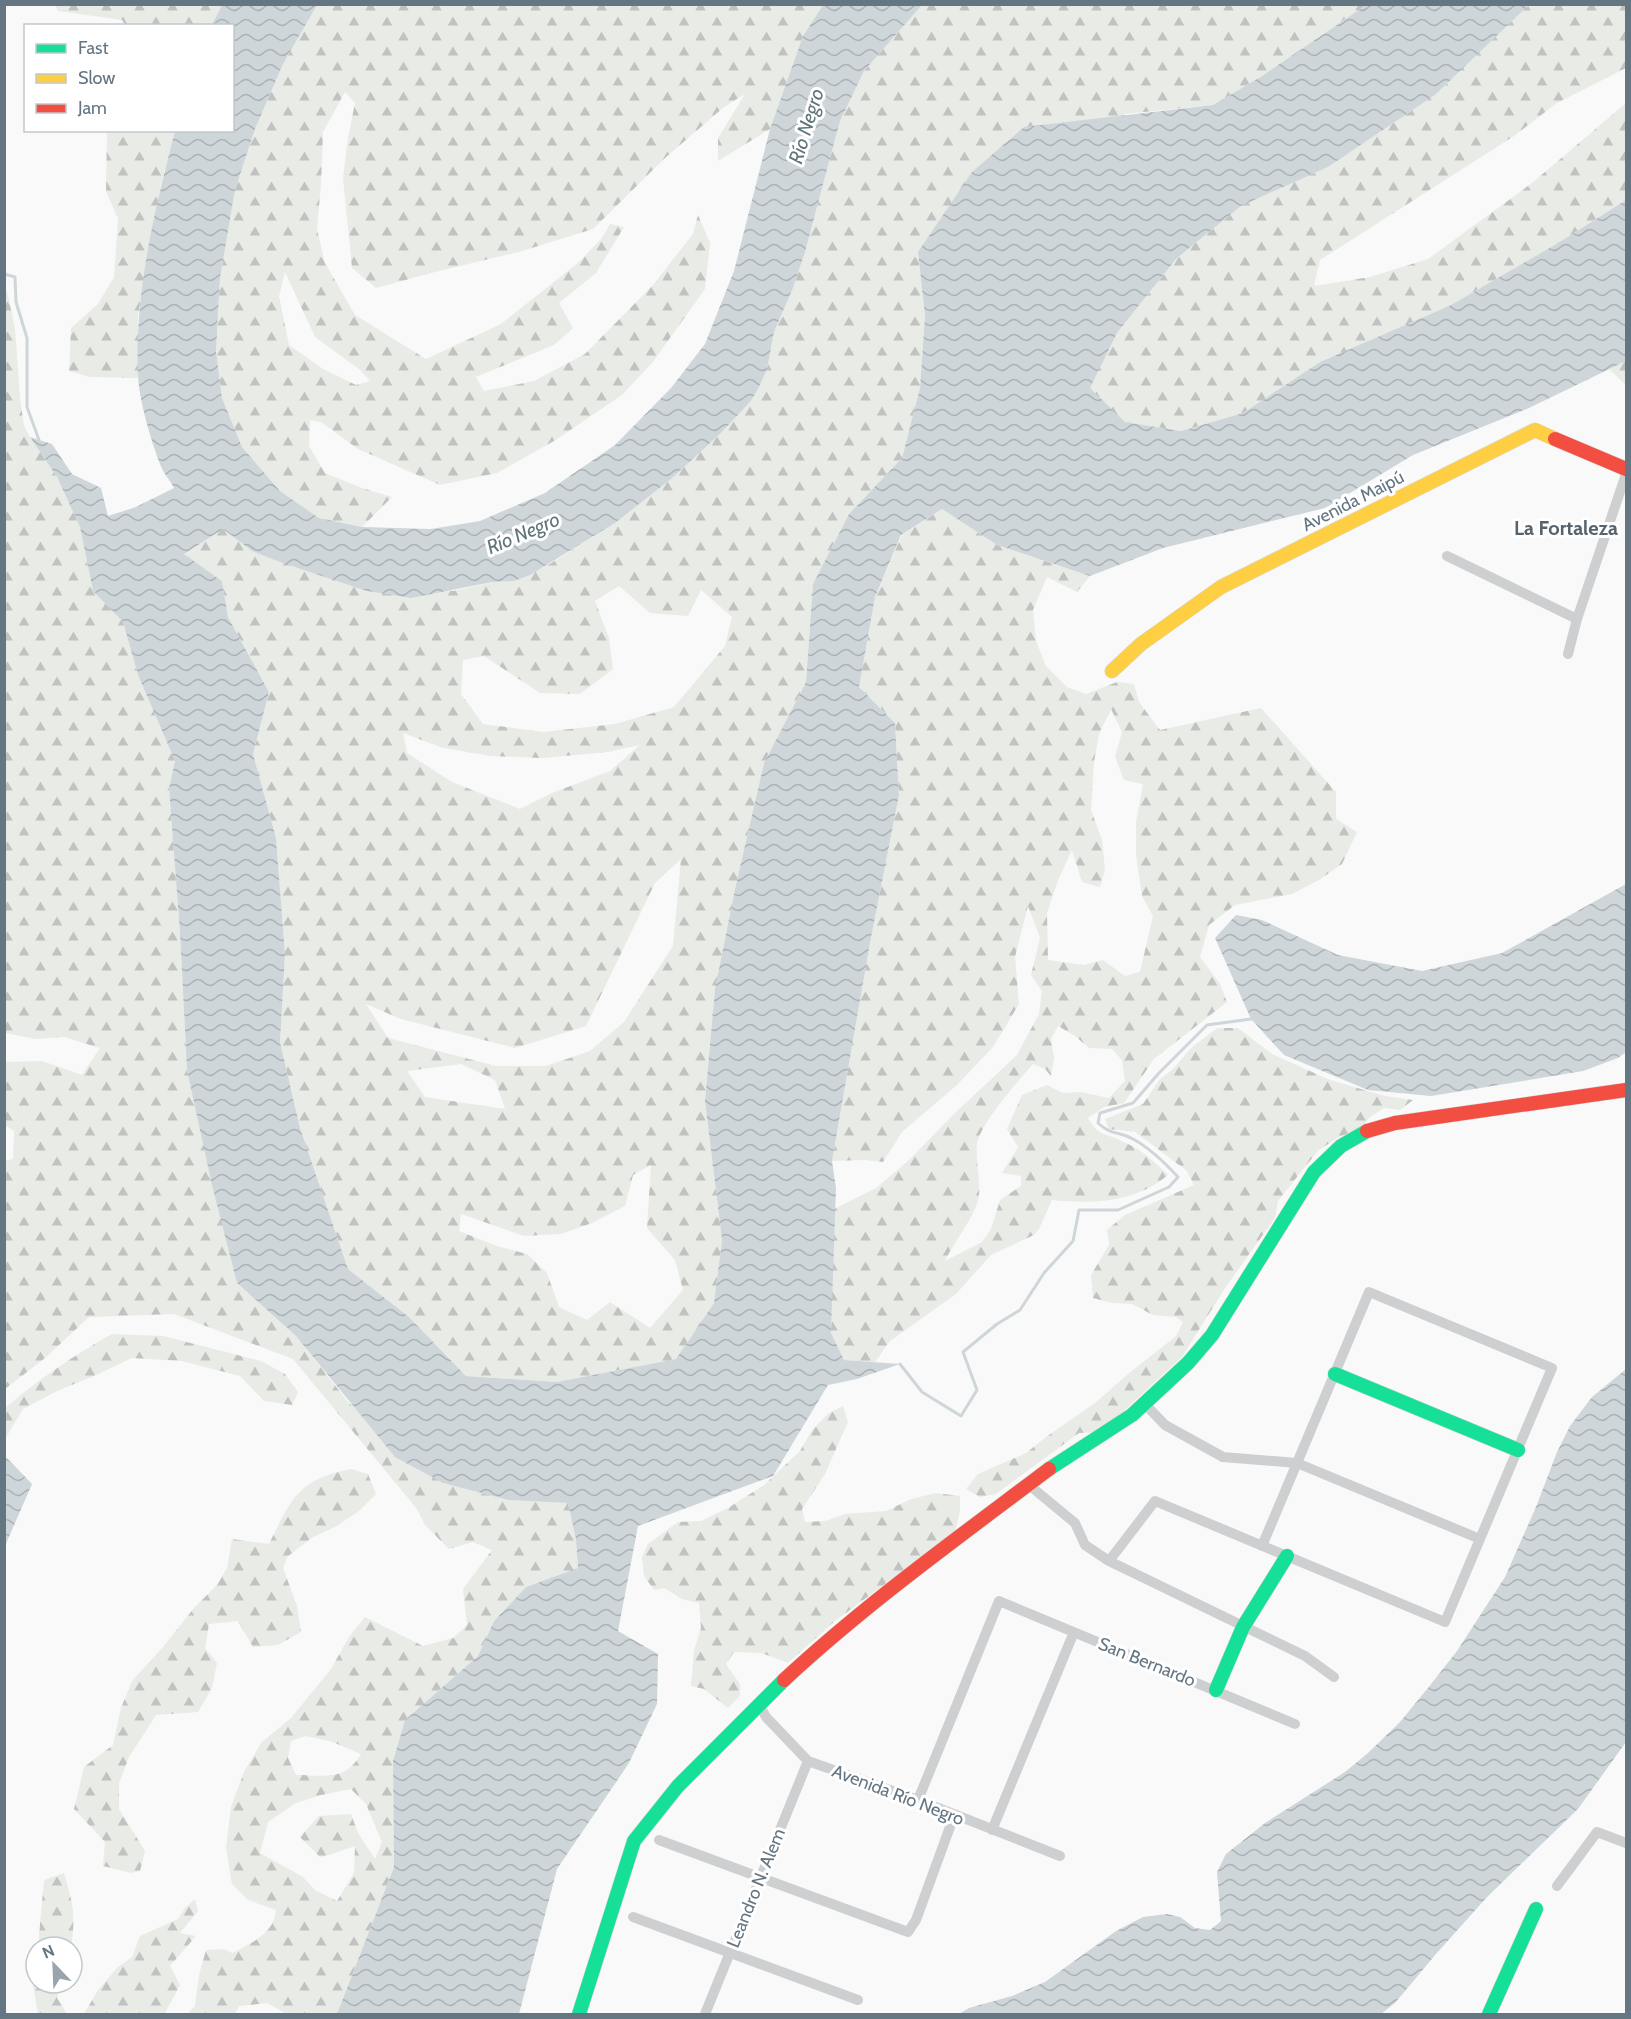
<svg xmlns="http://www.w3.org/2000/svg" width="1631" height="2019" viewBox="0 0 1631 2019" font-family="Cabin,sans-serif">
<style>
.forest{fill:url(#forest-firs);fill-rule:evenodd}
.water{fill:url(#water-waves)}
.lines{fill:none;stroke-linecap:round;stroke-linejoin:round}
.stream{stroke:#ced6d9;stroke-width:3}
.fast-casing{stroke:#d5d6d7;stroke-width:15}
.slow-casing{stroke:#d5d6d7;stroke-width:15}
.jam-casing{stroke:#d5d6d7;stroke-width:15}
.street{stroke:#cecfd0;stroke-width:10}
.fast{stroke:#16e098;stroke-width:14}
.slow{stroke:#ffcf43;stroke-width:14}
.jam{stroke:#f24e42;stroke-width:14}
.labels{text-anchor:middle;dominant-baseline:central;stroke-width:6;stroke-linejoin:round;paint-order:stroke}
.street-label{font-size:18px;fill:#657683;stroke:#fff}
.water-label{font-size:20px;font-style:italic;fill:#60757c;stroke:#fff}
.neighbourhood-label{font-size:20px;font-weight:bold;fill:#57646e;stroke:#fff}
</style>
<defs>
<pattern id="forest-firs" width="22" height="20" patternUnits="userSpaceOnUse" patternTransform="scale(1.5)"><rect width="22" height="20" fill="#e8ebe6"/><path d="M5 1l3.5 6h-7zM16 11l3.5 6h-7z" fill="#c0c3c0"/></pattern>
<pattern id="water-waves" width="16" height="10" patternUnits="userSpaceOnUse" patternTransform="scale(1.5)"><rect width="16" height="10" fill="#ced6d9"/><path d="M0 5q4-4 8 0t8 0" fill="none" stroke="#abb2b5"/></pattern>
</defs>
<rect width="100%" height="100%" fill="#f9f9f9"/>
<!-- forest -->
<path class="forest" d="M55,5H222L212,26L125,25L122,20L58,11Z
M317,5H823L803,36L770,129L718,161V138L745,94L724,107L665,158L593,229L522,251L431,273L376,288L352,268L343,178L348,138L355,103L345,92L323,132L321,184L317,229L325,263L355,315L426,359L501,324L579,262L602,238L610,224L624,227L596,273L559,303L573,328L554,345L476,377L484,391L534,381L585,354L653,285L693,234L698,215L710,243L705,289L652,363L622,395L554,441L497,473L440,485L358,449L321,422L310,420L309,446L325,473L362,488L392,497L362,527L319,518L280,491L242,447L222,398L216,351L220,278L235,190L255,129L283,64ZM285,272L315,337L359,369L370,381L356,385L323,369L289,345L279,296Z
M922,5H1366L1262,76L1213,105L1125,114L918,252L925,316L920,388L902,458L849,514L813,584L806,682L764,763L735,889L715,990L705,1101L722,1240L714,1303L676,1359L557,1382L466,1376L409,1317L348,1269L300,1128L280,1042L285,954L276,838L253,754L269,692L228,617L222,581L184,554L223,529L252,551L453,591L492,582L514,581L548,565L615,523L671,479L721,433L750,402L767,369L774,332L793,288L805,252L840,121L864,71ZM619,586L650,613L688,616L701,590L732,617L725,646L674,707L615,724L543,732L483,724L461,694L463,660L484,656L540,693L580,694L613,669L609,638L595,601ZM403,733L443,748L491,756L543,758L608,752L640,745L610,771L552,793L520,809L452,782L407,753ZM681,859L673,946L624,1022L590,1051L546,1066H496L388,1038L366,1004L401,1019L515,1048L586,1026L655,883ZM461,1064L495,1080L505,1109L425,1097L407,1071ZM651,1165L647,1228L675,1260L683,1290L650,1328L610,1302L587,1320L559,1307L547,1273L527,1254L497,1246L459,1231L461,1214L524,1236L561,1234L592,1223L625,1206L633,1175Z
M1529,5H1626V68L1557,103L1514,136L1320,260L1314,286L1370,277L1428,259L1532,183L1626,103V200L1558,243L1451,305L1320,362L1243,413L1181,431L1125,422L1089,388L1117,333L1176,259L1241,206L1328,167L1435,95Z
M107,131H175L161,184L138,316V378L90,377L69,371L71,328L98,304L114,277L118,219L106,191Z
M7,291L15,328L20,398L24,426L30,437L57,477L80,527L93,591L123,622L138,675L175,761L169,788L180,933L187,1070L237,1283L296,1336L349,1403L443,1483L508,1500L568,1503L576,1540L578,1568L526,1587L494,1621L478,1656L405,1720L393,1761L394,1867L337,2014H285V2013L267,2003L239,2006L235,2014H187L195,2006L199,1975L206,1950L224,1949L232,1953C250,1944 275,1933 276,1910L248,1900L232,1884L226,1848L231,1807L244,1772L261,1743L291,1718L331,1669L349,1637L365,1617L423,1646L453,1638L467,1625L463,1589L492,1550L473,1542L449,1549L425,1525L417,1509L293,1359L174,1314L89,1317L45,1358L5,1389L4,1161L13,1159L14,1131L5,1125V1062L42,1061L82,1075L100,1048L64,1037L36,1039L5,1033L4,292ZM305,1736L330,1741L361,1754C345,1782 324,1775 296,1775L288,1758L291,1741ZM351,1789L366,1804L382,1842L375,1859L358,1833L351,1814L319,1816L300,1837L320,1857L329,1855L355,1846L354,1873L337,1901L315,1890L303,1877L260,1853L268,1822L296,1803L321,1795Z
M1626,361V385L1609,369Z
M942,509L997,545L1090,576L1077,592L1047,577L1033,610L1036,641L1046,666L1067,687L1086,694L1117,682L1134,684L1139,702L1160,730L1261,708L1336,792V819L1357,832L1342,864L1319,880L1292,894L1235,905L1209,925L1200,957L1220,984L1227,1002L1154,1059L1124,1103L1104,1107L1088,1118C1101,1139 1106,1132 1126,1143C1142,1150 1156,1163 1168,1175C1134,1203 1095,1204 1052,1200L1039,1229L1034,1235L991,1255L956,1294L890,1341L875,1362L844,1360L831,1333L834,1209L876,1188L908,1161L955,1113L1017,1055L1039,1014L1042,991L1031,975L1040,938L1028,906L1015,957L1019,1004L993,1047L957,1085L902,1132L883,1162L865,1160L832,1161L870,943L899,795L895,723L859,687L875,597L902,535ZM1111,709L1122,732L1115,757L1124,780L1143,784L1136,822V855L1142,896L1153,916L1140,972L1125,976L1103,960L1084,965L1048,960L1047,913L1058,880L1072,850L1082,882L1100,887L1105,870L1102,840L1091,810L1094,762L1099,734ZM1058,1026L1075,1036L1089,1048L1112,1049L1122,1060L1125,1081L1109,1098L1081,1092L1063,1093L1047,1085L1022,1095L1007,1129L1018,1147L1002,1173L1021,1176V1186L1000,1200L991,1229L982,1242L945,1261C954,1242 973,1219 978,1200C982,1188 975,1160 977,1144C980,1124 1019,1080 1033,1064L1045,1069L1051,1076L1054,1058L1051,1039Z
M1217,1028H1238L1272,1054L1330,1080L1385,1096L1413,1100L1400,1110L1384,1108L1370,1117L1360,1129L1339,1137L1319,1150L1304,1168L1278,1201L1275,1218L1225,1288L1182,1357L1101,1432L1079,1433L996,1494L980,1497L966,1489L978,1474L1026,1453L1046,1437L1095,1403L1127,1375L1176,1336L1183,1322L1176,1317L1153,1315L1132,1304L1112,1303L1093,1298L1091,1275L1109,1245L1107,1230L1125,1215L1194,1185L1187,1171L1135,1132L1109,1129L1105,1119L1143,1104L1160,1079L1173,1069L1191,1048Z
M112,1334L163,1336L261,1361L285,1374L298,1392L292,1405L264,1401L240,1376L182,1361L132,1358L94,1376L57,1391L23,1409L5,1439V1408C38,1380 74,1355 112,1334Z
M843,1406L848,1422L825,1474L802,1509L805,1522L825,1521L845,1514L886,1511L911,1499L936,1493L960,1496V1510L955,1532L835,1621L788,1663L761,1653L734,1652L726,1664L740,1684V1696L728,1708L704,1689L691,1686L694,1650L701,1628L699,1603L682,1599L664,1588L654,1590L644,1576L642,1557L648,1544L678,1522L701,1521L728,1508L764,1485L800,1451L812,1430L829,1413Z
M351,1469L368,1474L376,1494L359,1511L335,1527L313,1537L287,1557L283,1568L297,1606L301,1632L278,1645L253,1647L238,1621L209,1624L205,1648L217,1663L212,1688L198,1712L156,1715L129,1757L119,1783V1809L145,1851L140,1871L131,1873L103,1866L105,1842L74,1809L84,1767L113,1745L121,1708L132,1681L163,1647L194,1608L217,1585L227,1568L232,1539L269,1544C292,1498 297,1480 351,1469Z
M64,1873C73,1903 76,1916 71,1947H38L44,1880Z
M195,1899L198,1911L180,1933L196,1936L170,1966L180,1985L165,2013L164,2014H84L98,1990L118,1967L132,1957L140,1936L178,1919L185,1908Z
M36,1963V1983H61L57,1998L67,2014H38L33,1984Z"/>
<!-- water -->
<path class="water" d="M222,5H317L283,64L255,129L235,190L220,278L216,351L222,398L242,447L280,491L319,518L362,527L431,529L480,521L545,493L615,445L671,388L705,344L734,271L770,129L803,36L823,5H922L864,71L840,121L805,252L793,288L774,332L767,369L758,389L750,402L721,433L671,479L615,523L530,575L514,581L492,582L411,598L367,591L280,562L252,551L223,529L184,554L222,581L228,617L269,692L253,754L276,838L285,954L280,1042L300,1128L348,1269L409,1317L466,1376L557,1382L676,1359L714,1303L722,1240L705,1101L715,989L735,889L764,763L806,682L813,584L849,514L902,458L920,388L925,316L918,252L972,172L1024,127L1213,105L1262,76L1366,5H1529L1435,95L1328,167L1241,206L1176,259L1117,333L1090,388L1125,422L1181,431L1243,413L1320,362L1451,305L1558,243L1626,200V361L1529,408L1413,455L1325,508L1163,548L1090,576L997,545L942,509L901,535L875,597L859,687L895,723L899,795L870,943L832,1161L836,1188L831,1333L844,1360L900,1364L857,1379L828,1385L773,1476L638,1526L618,1631L658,1654L657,1704L629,1763L557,1869L519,2014H337L394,1867L393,1761L405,1720L478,1656L494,1621L526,1587L578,1568L576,1540L568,1503L508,1500L443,1483L395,1457L296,1336L237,1283L212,1185L187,1070L180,933L169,788L175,761L138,675L123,622L93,591L80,527L57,477L30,437L52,444L72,474L101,488L108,516L136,507L174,488C170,480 163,473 160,464C151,440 139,401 138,375C134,295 155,208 175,131L232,130V26L212,25Z
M1626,884V1052L1618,1058L1583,1071L1431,1096L1368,1090L1284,1055L1251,1019L1215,938L1236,915L1262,920L1338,955L1422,971L1502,953Z
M1626,1369V1742L1578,1809L1487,1897L1436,1954L1395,2003L1381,2014H959L969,2008L1012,1996L1045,1982L1116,1931L1143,1917L1167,1914L1180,1917L1195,1928L1210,1930L1221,1921L1217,1872L1226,1854L1265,1823L1345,1772L1368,1753L1400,1722L1428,1688L1457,1651L1505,1577L1536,1507L1557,1452L1570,1426L1592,1397Z
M5,1456L32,1484L5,1546Z"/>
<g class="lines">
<!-- stream -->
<path class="stream" d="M4,274L15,277L16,302L27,338V407L39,440
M900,1364L922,1392L961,1416L977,1390L963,1352L997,1324L1020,1310L1044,1273L1073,1241L1079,1210H1118L1169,1187L1178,1177C1166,1164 1148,1147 1133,1139C1119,1131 1112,1136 1098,1123L1100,1113L1133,1103L1159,1073L1207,1025L1251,1019"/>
<defs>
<path id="fast" d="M1335,1374L1518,1450
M1049,1469L1132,1415L1188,1363L1212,1335L1314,1172L1341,1146L1367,1131
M1216,1690L1243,1627L1287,1556
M579,2014L634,1841L678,1786L784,1680
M1489,2014L1536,1909"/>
<path id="slow" d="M1112,671L1141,644L1221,587L1535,430L1555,439"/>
<path id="jam" d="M1555,439L1626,469
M1367,1131L1395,1123L1626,1090
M784,1680C867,1603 959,1537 1049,1469"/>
</defs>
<!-- fast casing -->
<use href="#fast" class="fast-casing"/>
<!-- slow casing -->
<use href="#slow" class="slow-casing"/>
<!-- jam casing -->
<use href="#jam" class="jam-casing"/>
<!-- street -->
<path class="street" d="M1447,556L1577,619
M1568,654L1577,619L1626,474
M1144,1403L1165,1425L1223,1457L1297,1463L1480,1539
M1029,1485L1075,1523L1085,1545L1109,1561L1305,1656L1334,1677
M1109,1561L1155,1501L1445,1622L1552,1368L1369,1292L1262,1546
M759,1704L766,1717L808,1761L918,1800L1060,1856
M918,1800L999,1601L1295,1724
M992,1830L1074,1632
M659,1840L908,1932L916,1920L954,1816
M1557,1886L1597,1832L1626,1843
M633,1917L858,2000
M705,2014L808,1761"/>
<!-- fast -->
<use href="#fast" class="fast"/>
<!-- slow -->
<use href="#slow" class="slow"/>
<!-- jam -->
<use href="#jam" class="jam"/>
</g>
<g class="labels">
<!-- street labels -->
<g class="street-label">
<text transform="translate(1353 501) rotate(-27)">Avenida Maipú</text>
<text transform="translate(1147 1662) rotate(22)">San Bernardo</text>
<text transform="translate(898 1795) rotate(21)">Avenida Río Negro</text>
<text transform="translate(756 1888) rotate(-68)">Leandro N. Alem</text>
</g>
<!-- water labels -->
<g class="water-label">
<text transform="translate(806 126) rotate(-73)">Río Negro</text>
<text transform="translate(523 533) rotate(-23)">Río Negro</text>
</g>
<!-- neighbourhood labels -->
<g class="neighbourhood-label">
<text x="1566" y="528">La Fortaleza</text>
</g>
</g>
<!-- border -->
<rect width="1631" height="2019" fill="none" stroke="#657683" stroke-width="12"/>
<!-- legend -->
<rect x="24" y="24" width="210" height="108" fill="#ffffff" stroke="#c1c8cd" stroke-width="1.5"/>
<rect x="36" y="44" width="30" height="9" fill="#16e098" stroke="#c1c8cd" stroke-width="1.5"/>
<text x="78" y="54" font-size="18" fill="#657683">Fast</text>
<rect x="36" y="74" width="30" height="9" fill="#ffcf43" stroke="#c1c8cd" stroke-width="1.5"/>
<text x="78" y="84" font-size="18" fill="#657683">Slow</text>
<rect x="36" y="104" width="30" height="9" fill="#f24e42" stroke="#c1c8cd" stroke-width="1.5"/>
<text x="78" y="114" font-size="18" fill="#657683">Jam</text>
<!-- north arrow -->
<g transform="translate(54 1965) rotate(337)"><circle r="28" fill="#ffffff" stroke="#c1c8cd" stroke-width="1.5"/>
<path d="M0-4.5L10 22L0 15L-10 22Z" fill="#99a4ac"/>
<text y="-9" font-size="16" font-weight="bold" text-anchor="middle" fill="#657683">N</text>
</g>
</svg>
